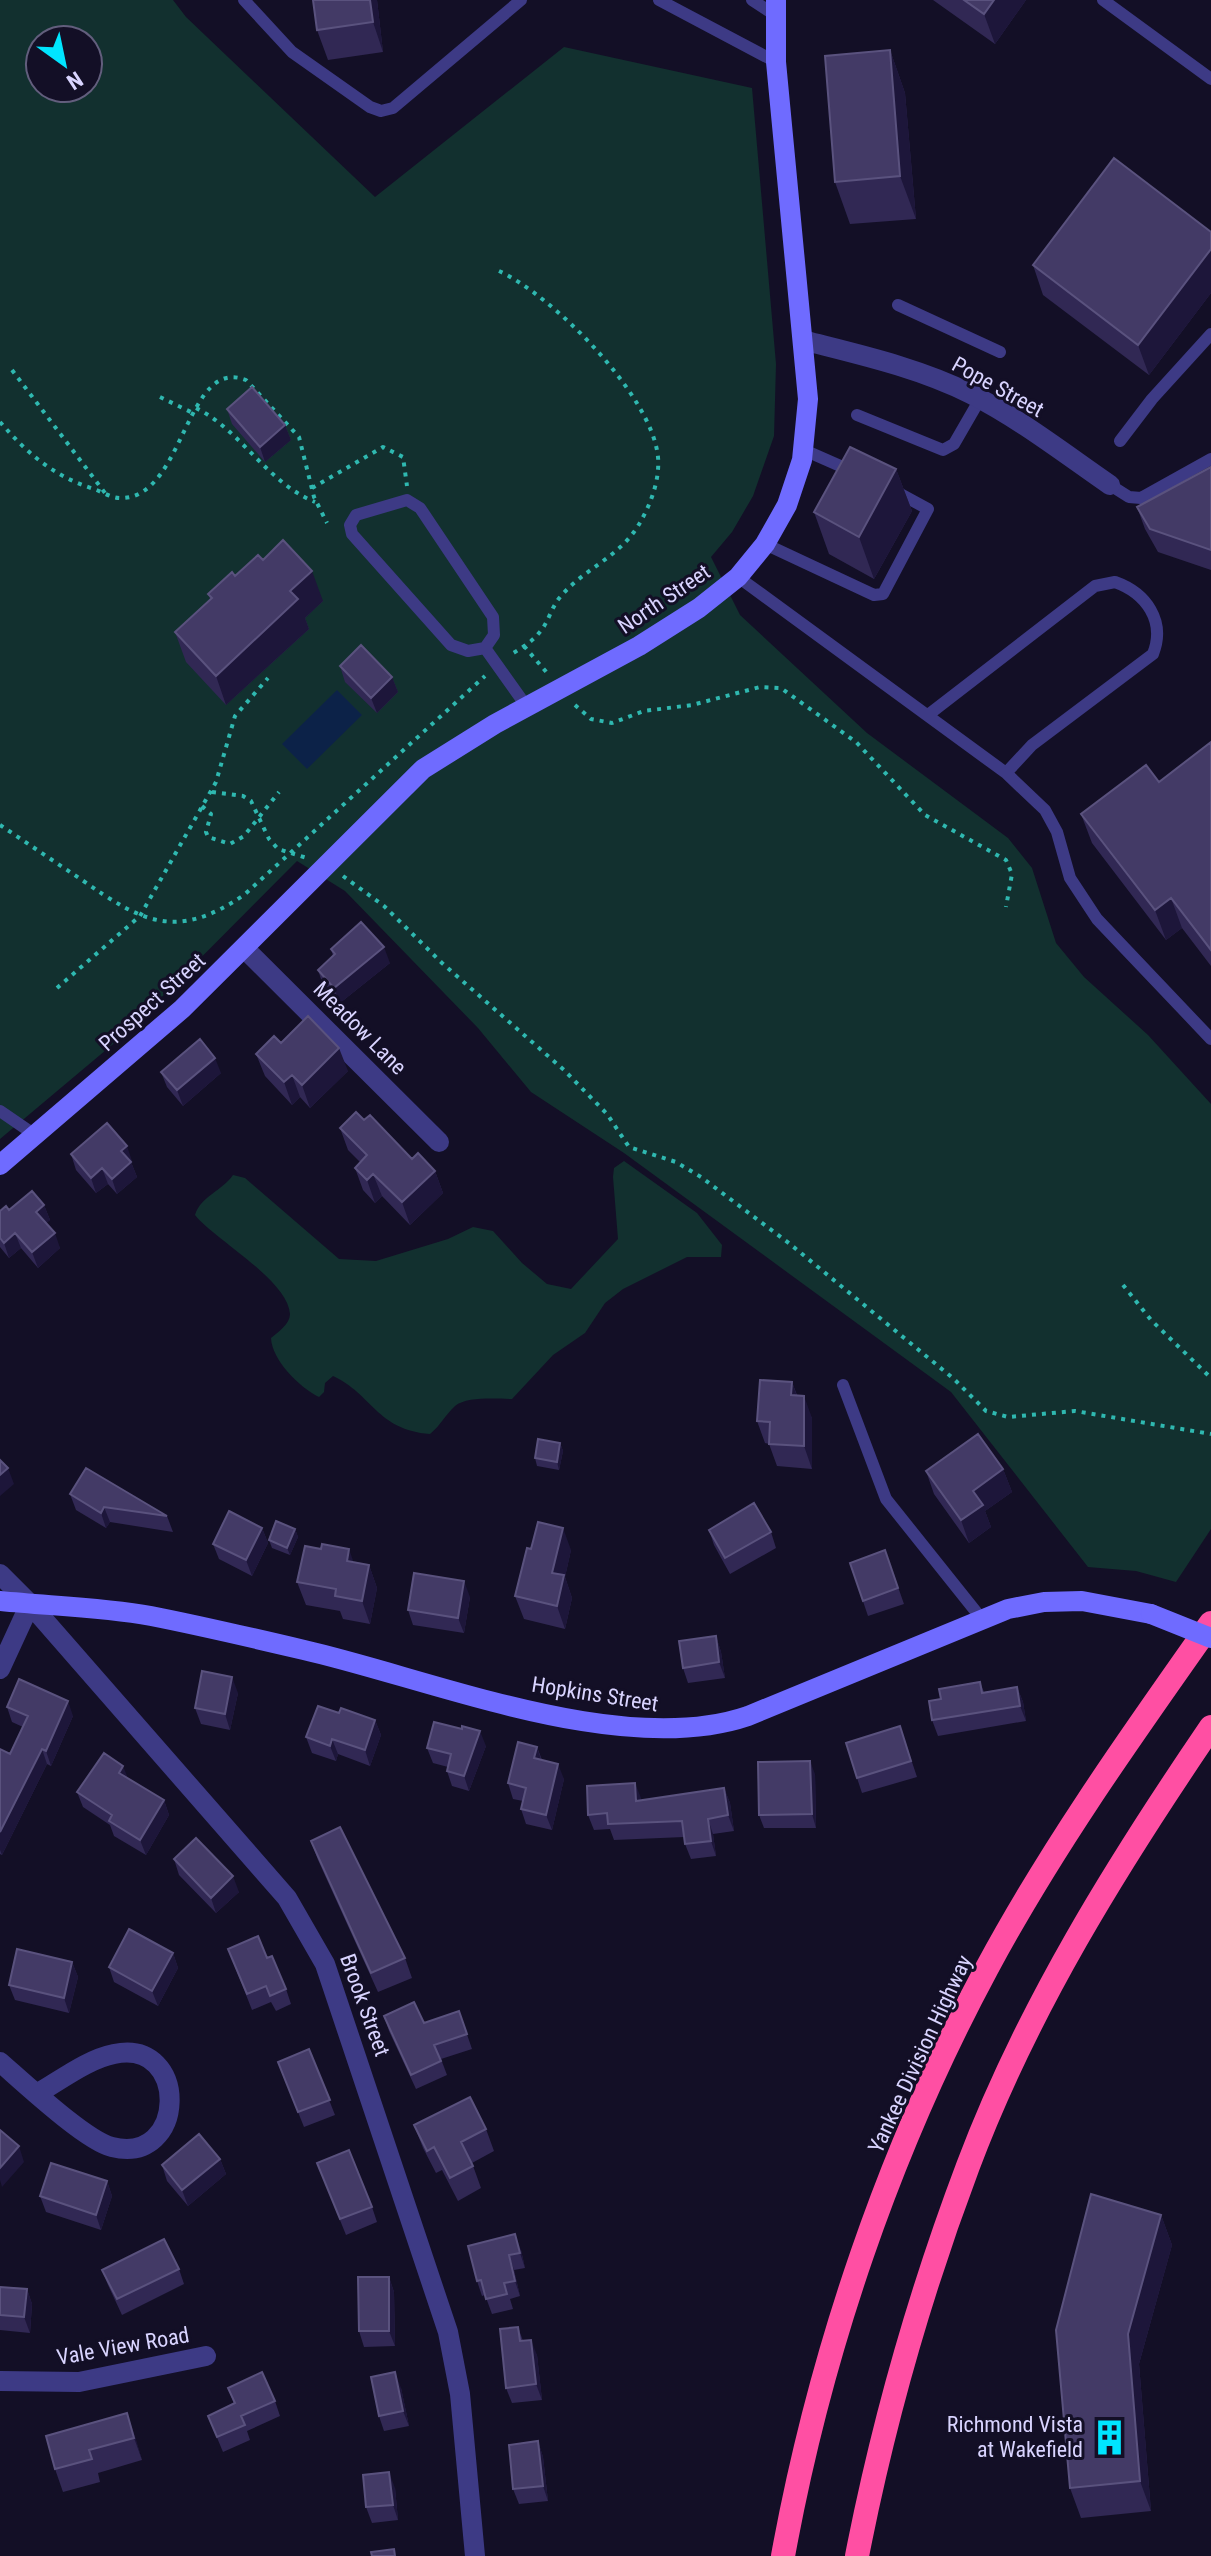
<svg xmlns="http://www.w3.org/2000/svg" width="1211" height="2556" viewBox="0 0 1211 2556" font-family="'Roboto Condensed',sans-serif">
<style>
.green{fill:#12302f;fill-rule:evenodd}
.water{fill:#0c2248}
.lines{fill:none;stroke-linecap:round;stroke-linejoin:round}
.path{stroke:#2fb8b0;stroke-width:4;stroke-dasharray:4 6;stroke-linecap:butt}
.service{stroke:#3d3a85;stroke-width:12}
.minor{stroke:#3d3a85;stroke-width:20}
.secondary{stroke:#6f6bff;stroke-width:20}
.motorway{stroke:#ff4fa3;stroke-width:24}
.secondary-bridge{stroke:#6f6bff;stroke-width:20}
.wall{fill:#312854}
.shaded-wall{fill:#1d163a}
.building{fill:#433a66;stroke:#5a527e;stroke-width:2}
.labels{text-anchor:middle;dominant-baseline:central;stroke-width:6;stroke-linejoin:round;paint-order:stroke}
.street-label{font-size:22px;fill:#d9d4ff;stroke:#130f26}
.poi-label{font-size:22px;fill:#d9d4ff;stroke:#130f26;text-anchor:end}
</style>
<rect width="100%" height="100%" fill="#130f26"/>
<!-- green -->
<path class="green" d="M0,0H173L186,17L375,197L564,47L752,88L776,364L774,436L753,496L732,532L711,557L740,615L867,733L1008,838L1032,868L1056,943L1084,977L1148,1035L1211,1104V1529L1176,1582L1136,1571L1088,1567L951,1392L624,1153L531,1092L478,1028L345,891L297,861L125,1034L0,1139ZM40,40H88V88H40Z
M624,1161L697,1213L722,1245L721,1257H687L623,1289L605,1303L585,1333L553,1355L512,1399C498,1399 467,1396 455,1406C446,1414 440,1426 430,1434C377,1430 372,1394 333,1376L325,1383L324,1392L319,1397C299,1387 272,1360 271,1338C278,1332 290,1324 290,1314C288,1280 215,1240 195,1215C201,1196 222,1191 233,1175L245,1178L339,1259L376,1261L448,1239L473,1227L493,1231L522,1263L547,1284L571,1289L618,1239L613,1177L614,1168Z"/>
<!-- water -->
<path class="water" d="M337,690L362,715L307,769L282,744Z"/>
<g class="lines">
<!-- path -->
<path class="path" d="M499,271C553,296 652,395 658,457C660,481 650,506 638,526C619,557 584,569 561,596C551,607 549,622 539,633C532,642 520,649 510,655
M12,370L105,493
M160,397L193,413
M196,408C242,431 266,482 315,502
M0,422C27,453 53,476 94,489C103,492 112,499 123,498C185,495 186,356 246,380L299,437L314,497L327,523
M312,488L383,447L403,457L407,486
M524,646L548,674
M575,705L591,719L612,723L644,711L692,705L760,687L781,688L856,742L925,815L1006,860L1012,874L1006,907
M212,792L243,796L251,801L269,839L278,849L307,858
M202,806L211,814L206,832L208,837L230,844L244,836L279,792
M0,825C27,843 55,862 82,880C142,922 176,941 244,895L485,676
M343,876L384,906L442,963L564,1070L607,1114L629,1147L676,1162L701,1177L790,1244L954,1379L986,1411L1008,1417L1075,1411L1211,1434
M57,988L140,916L216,782L235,716L268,678
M1123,1285L1151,1320L1211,1378"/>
<!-- service -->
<path class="service" d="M244,0L292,52L370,107L381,111L393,108L521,0
M659,0L776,62
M752,0L775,15
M1103,0L1211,79
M898,305L1000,352
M857,415L943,450L954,444L980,399
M1120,441L1152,399L1211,334
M804,450L854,472
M1110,485L1129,497L1141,498L1211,459
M407,500L420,508L493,617L494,635L485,648L468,651L451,645L352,534L350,525L356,515Z
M765,544L874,595L883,594L928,509L893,490
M738,577L1006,773
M485,648L527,707
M928,715L1095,586L1115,582C1146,593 1166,621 1153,654L1032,745L1006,773L1045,810L1057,832L1070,878L1097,919L1211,1039
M0,1111L35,1135
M843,1385L886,1499L981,1618"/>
<!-- minor -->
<path class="minor" d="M806,341C861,355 919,368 971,394C1020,419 1065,454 1110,485
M245,949L439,1142
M0,1574L30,1604L287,1898L325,1964L448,2332L460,2394L475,2556
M0,1669L30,1604
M0,2062C23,2082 86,2141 112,2147C187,2166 190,2038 114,2054C88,2059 61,2080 38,2093
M0,2381L79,2382L206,2356"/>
<!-- secondary -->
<path class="secondary" d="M0,1165L182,1009L423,769L495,724L639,646L699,608L738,577L765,544L787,505L802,460L808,399L776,62V0
M0,1601C50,1606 101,1607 151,1616C202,1626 253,1638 304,1650C431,1679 622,1759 748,1716L1008,1609L1044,1602L1082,1601L1151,1614"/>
<!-- motorway -->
<path class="motorway" d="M783,2556C820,2353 889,2150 987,1968C1052,1847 1132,1735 1211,1623
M857,2556C883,2423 920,2293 968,2166C1027,2009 1117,1865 1211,1727"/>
<!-- secondary-bridge -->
<path class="secondary-bridge" d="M1151,1614L1211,1638"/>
</g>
<!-- wall -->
<path class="wall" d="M377,0L383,52L328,60L317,30Z
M933,0H1026L995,44Z
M890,50L905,93L916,219L850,224L835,182Z
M1211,232V293L1149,375L1043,295L1033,265Z
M227,409L285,425L291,440L265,462L232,424Z
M1211,467V570L1158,552L1145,529L1137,507Z
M896,469L912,511L874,579L829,554L814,512Z
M263,560L323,601L305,618L309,629L226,705L186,662L175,632L210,599L208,594Z
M340,666L392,677L398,692L377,713L345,682Z
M1211,742V966L1182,928L1166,940L1092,843L1081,814L1159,782Z
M331,949L390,963L340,1003L323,985L318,970L333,956Z
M281,1043L348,1071L310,1108L300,1097L292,1105L265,1076L256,1054Z
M161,1072L221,1073L183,1106L167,1087Z
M364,1120L412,1159L435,1171L443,1193L410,1225L382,1196L375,1203L363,1190L355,1168L360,1162L348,1150L340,1128Z
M71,1154L132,1161L131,1162L137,1177L117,1194L108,1184L96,1193L76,1170Z
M44,1205L50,1220L46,1223L60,1248L38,1268L21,1248L9,1258L0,1247V1211Z
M792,1382L797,1395L812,1418V1469L777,1466L769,1444L765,1443L757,1421Z
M560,1443L563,1451L559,1470L537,1466L535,1458Z
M1003,1469L1012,1492L985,1511L991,1527L969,1543L934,1494L926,1471Z
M70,1494L167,1516L173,1532L110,1522L106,1528L76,1510Z
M262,1528L268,1543L252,1576L219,1559L213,1544Z
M295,1529L298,1537L290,1555L272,1548L269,1540Z
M709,1530L771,1532L776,1548L730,1574L714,1545Z
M531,1549L571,1550L565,1577L572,1598L565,1629L524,1619L515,1596Z
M885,1550L904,1604L868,1616L850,1563Z
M369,1565L377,1588L370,1624L343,1619L340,1611L306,1605L297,1582Z
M470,1597L464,1633L413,1625L408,1610Z
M716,1636L721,1652L725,1678L688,1683L683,1668Z
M980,1682L984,1692L1017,1687L1023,1702L1026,1721L938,1736L932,1720L941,1699Z
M238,1693L230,1730L201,1724L195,1708Z
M7,1707L73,1716L51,1766L47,1764L2,1855L0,1854V1749L10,1754L23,1727L12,1722Z
M339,1713L375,1720L381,1735L370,1766L338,1754L336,1761L312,1753L306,1737Z
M900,1726L917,1777L862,1793L857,1778Z
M486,1746L469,1791L452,1786L447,1771L448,1767L433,1763L427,1748Z
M537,1747L542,1760L564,1779L552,1830L526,1824L521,1809L523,1801L513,1799L508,1783Z
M815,1774L816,1828H764L759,1815Z
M128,1779L164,1800L169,1815L146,1855L114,1836L110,1825L83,1807L77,1792Z
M724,1788L730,1803L734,1831L713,1834L716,1856L691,1859L685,1844L684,1837L614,1840L610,1829L594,1830L588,1815L641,1798V1800Z
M311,1841L405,1958L412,1978L378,1992L318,1860Z
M174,1859L239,1892L216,1913L179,1875Z
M228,1949L267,1958L286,1989L291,2004L276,2011L271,2002L252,2010Z
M173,1953L178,1968L158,2006L114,1982L109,1967Z
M72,1962L78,1977L69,2013L15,2000L9,1985Z
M459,2011L472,2049L441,2059L447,2075L416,2089L389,2031L384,2016L424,2023Z
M309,2049L335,2115L304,2127L278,2062Z
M414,2125L486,2129L494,2151L472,2163L481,2188L458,2201L442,2170L436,2173L423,2148Z
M220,2159L226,2174L188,2206L167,2181L162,2165Z
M323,2178L372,2207L377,2222L346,2235Z
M107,2181L112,2196L101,2230L46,2212L40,2196Z
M1161,2215L1172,2245L1139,2364L1151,2511L1081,2518L1070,2488Z
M468,2246L521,2250L525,2268L514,2270L520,2296L510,2299L513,2309L492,2314L485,2295L482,2296L477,2281Z
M179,2269L184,2284L122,2315L108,2285L102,2270Z
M389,2277L394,2292L395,2346L364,2347L359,2331Z
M0,2287L27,2289L32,2304L30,2333L0,2330Z
M518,2327L523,2341L537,2355L542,2400L512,2403L506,2388Z
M228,2388L275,2401L280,2416L247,2431L250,2440L223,2452L208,2416L234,2404Z
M401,2388L409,2426L384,2431L379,2416Z
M127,2413L142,2460L98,2473L100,2482L63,2492L55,2469Z
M538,2441L543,2457L548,2501L519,2504L513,2489Z
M395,2488L398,2520L372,2523L366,2507Z"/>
<!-- shaded-wall -->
<path class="shaded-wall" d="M370,0H377L383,52L373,22Z
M994,0H1026L995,44L984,14Z
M890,50L905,93L916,219L900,176Z
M1211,249V293L1149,375L1138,345Z
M285,425L291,440L265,462L260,447Z
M896,469L912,511L874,579L859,537Z
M312,571L323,601L305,618L309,629L226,705L216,676L290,591Z
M392,677L398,692L377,713L371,698Z
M1171,898L1182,928L1166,940L1155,910Z
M384,947L390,963L340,1003L334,988Z
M339,1048L348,1071L310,1108L302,1085Z
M215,1058L221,1073L183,1106L177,1090Z
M292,1075L300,1097L292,1105L284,1082Z
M127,1146L132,1161L127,1166L121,1151Z
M131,1162L137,1177L117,1194L112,1179Z
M102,1168L108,1184L96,1193L91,1178Z
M435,1171L443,1193L410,1225L402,1202Z
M373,1174L382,1196L375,1203L367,1180Z
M44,1205L50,1220L42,1227L36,1212Z
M15,1233L21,1248L9,1258L4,1243Z
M55,1233L60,1248L38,1268L32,1252Z
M792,1382L800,1405L791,1395Z
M804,1396L812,1418V1469L804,1446Z
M560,1443L563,1451L559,1470L557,1462Z
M8,1468L14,1484L0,1496V1475Z
M1003,1469L1012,1492L985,1511L991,1527L969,1543L961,1520L973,1491Z
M104,1507L110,1522L106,1528L101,1513Z
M262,1528L268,1543L252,1576L246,1560Z
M563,1528L571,1550L565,1577L572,1598L565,1629L557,1606L552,1573Z
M295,1529L298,1537L290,1555L287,1548Z
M349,1549L357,1572L347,1561Z
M369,1565L377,1588L370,1624L362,1601Z
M464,1581L470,1597L464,1633L458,1618Z
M716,1636L721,1652L725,1678L719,1662Z
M232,1677L238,1693L230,1730L225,1714Z
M1017,1687L1023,1702L1026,1721L1020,1706Z
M68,1701L73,1716L51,1766L46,1751Z
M375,1720L381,1735L370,1766L365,1750Z
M480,1731L486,1746L469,1791L464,1776Z
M332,1739L338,1754L336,1761L330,1746Z
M537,1747L542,1762L534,1758Z
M42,1749L47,1764L2,1855L0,1850V1832Z
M810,1761L815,1774L816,1828L812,1814Z
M558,1764L564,1779L552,1830L546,1815Z
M123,1766L129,1781L119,1773Z
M635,1783L641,1798L642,1816L636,1801Z
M724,1788L730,1803L734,1831L728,1815Z
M164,1800L169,1815L146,1855L140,1840Z
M708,1819L713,1834L716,1856L711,1841Z
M233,1876L239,1892L216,1913L211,1898Z
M173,1953L178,1968L158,2006L152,1991Z
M72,1962L78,1977L69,2013L64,1998Z
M19,2146L24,2162L2,2187L0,2180V2168Z
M220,2159L226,2174L188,2206L182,2190Z
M107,2181L112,2196L101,2230L96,2215Z
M1161,2215L1172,2245L1139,2364L1151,2511L1140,2481L1128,2334Z
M515,2234L521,2250L525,2268L520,2253Z
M509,2255L514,2270L520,2296L515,2281Z
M389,2277L394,2292L395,2346L389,2331Z
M27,2289L32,2304L30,2333L24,2317Z
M531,2340L537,2355L542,2400L536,2384Z
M395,2372L401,2388L409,2426L403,2411Z
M127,2413L135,2436L142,2460L134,2438Z
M538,2441L543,2457L548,2501L543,2486Z
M389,2472L395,2488L398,2520L393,2505Z"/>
<!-- building -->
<path class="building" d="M313,0H370L373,22L317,30Z
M964,0H994L984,14Z
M890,50L900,176L835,182L825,56Z
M1114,158L1211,232V249L1138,345L1033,265Z
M252,387L285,425L260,447L227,409Z
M850,447L896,469L859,537L814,512Z
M1211,467V550L1150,529L1137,507Z
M283,540L312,571L290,591L298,599L216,676L175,632L212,598L208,594L232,572L235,576L258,555L263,560Z
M361,645L392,677L371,698L340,666Z
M1211,742V950L1171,898L1155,910L1081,814L1146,765L1159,782Z
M361,922L384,947L334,988L318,970L335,954L331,949Z
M308,1016L339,1048L302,1085L292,1075L284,1082L256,1054L274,1036L281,1043Z
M200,1039L215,1058L177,1090L161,1072Z
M356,1112L364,1120L370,1115L412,1159L418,1153L435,1171L402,1202L373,1174L367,1180L355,1168L367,1155L340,1128Z
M107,1123L127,1146L121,1151L131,1162L112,1179L102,1168L91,1178L71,1154Z
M32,1191L44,1205L36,1212L55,1233L32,1252L15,1233L4,1243L0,1238V1211L6,1206L9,1210Z
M760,1380L792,1382L791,1395L804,1396V1446L769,1444L770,1422L757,1421Z
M978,1434L1003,1469L973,1491L983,1505L961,1520L926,1471Z
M538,1439L560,1443L557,1462L535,1458Z
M0,1460L8,1468L0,1475Z
M86,1468L167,1516L104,1507L101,1513L70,1494Z
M754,1503L771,1532L725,1558L709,1530Z
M229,1511L262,1528L246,1560L213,1544Z
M276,1521L295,1529L287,1548L269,1540Z
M538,1522L563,1528L552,1573L564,1575L557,1606L515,1596L527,1548L531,1549Z
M322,1544L349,1549L347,1561L369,1565L362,1601L335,1596L336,1589L297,1582L305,1546L321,1549Z
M885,1550L898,1588L863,1601L850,1563Z
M414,1573L464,1581L458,1618L408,1610Z
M716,1636L719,1662L683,1668L679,1641Z
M202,1671L232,1677L225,1714L195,1708Z
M19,1679L68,1701L46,1751L42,1749L0,1832V1749L10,1754L28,1716L7,1707Z
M980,1682L982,1693L1017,1687L1020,1706L932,1720L929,1701L941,1699L939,1689Z
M318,1706L339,1713L341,1708L375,1720L365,1750L332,1739L330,1746L306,1737Z
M434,1722L462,1729V1726L480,1731L464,1776L447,1771L451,1754L427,1748Z
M900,1726L911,1761L857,1778L846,1743Z
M518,1742L537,1747L534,1758L558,1764L546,1815L521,1809L526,1788L508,1783Z
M104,1753L123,1766L119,1773L164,1800L140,1840L109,1821L112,1815L77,1792Z
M810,1761L812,1814L759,1815L758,1762Z
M635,1783L636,1801L724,1788L728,1815L708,1819L711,1841L685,1844L682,1821L608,1824L607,1813L588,1815L587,1786Z
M340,1827L405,1958L371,1973L311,1841Z
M196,1838L233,1876L211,1898L174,1859Z
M129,1929L173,1953L152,1991L109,1967Z
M258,1936L267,1958L272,1956L286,1989L270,1996L266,1986L247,1994L228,1949Z
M17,1949L72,1962L64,1998L9,1985Z
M414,2002L424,2023L459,2011L467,2034L434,2045L441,2061L411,2075L384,2016Z
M309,2049L330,2100L298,2112L278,2062Z
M470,2097L486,2129L461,2142L473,2166L450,2178L434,2147L427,2151L414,2125Z
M0,2130L19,2146L0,2168Z
M199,2134L220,2159L182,2190L162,2165Z
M349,2150L372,2207L340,2219L317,2163Z
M51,2163L107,2181L96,2215L40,2196Z
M1091,2194L1161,2215L1128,2334L1140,2481L1070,2488L1056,2330Z
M515,2234L520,2253L509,2255L515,2281L504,2283L507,2294L486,2299L481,2280L477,2281L468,2246Z
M164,2239L179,2269L117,2299L102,2270Z
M358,2277H389V2331H359Z
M0,2287L27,2289L24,2317L0,2315Z
M518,2327L520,2341L531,2340L536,2384L506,2388L500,2329Z
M262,2372L275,2401L241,2416L245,2425L217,2437L208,2416L235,2403L228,2388Z
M395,2372L403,2411L379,2416L371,2377Z
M127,2413L134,2438L89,2450L92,2459L55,2469L46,2436Z
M538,2441L543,2486L513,2489L509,2445Z
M389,2472L393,2505L366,2507L363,2475Z
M394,2549L395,2556H372L371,2552Z"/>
<!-- icons -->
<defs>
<symbol id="building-bare" viewBox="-9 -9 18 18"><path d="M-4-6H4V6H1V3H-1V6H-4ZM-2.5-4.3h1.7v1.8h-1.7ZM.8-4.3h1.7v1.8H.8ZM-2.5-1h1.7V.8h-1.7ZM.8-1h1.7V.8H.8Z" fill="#00e5ff" stroke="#130f26" stroke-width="2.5" paint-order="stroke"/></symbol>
</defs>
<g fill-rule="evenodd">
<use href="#building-bare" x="1084" y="2412" width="51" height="51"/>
</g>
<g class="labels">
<!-- street labels -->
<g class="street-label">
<text transform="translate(998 387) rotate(29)">Pope Street</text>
<text transform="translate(664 599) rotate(-34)">North Street</text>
<text transform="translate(152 1002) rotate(-42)">Prospect Street</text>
<text transform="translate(360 1028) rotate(45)">Meadow Lane</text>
<text transform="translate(595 1694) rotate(9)">Hopkins Street</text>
<text transform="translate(365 2005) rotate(70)">Brook Street</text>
<text transform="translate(920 2054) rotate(-65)">Yankee Division Highway</text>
<text transform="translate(123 2346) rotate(-10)">Vale View Road</text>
</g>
<!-- poi labels -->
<g class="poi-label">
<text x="1083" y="2424">Richmond Vista<tspan x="1083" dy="25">at Wakefield</tspan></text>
</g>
</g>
<!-- north arrow -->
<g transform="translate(64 64) rotate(147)"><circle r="38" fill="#130f26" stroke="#625e7d" stroke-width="2"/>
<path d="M0-6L14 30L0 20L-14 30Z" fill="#00e5ff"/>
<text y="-12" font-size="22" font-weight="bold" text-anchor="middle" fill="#d9d4ff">N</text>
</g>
</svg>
